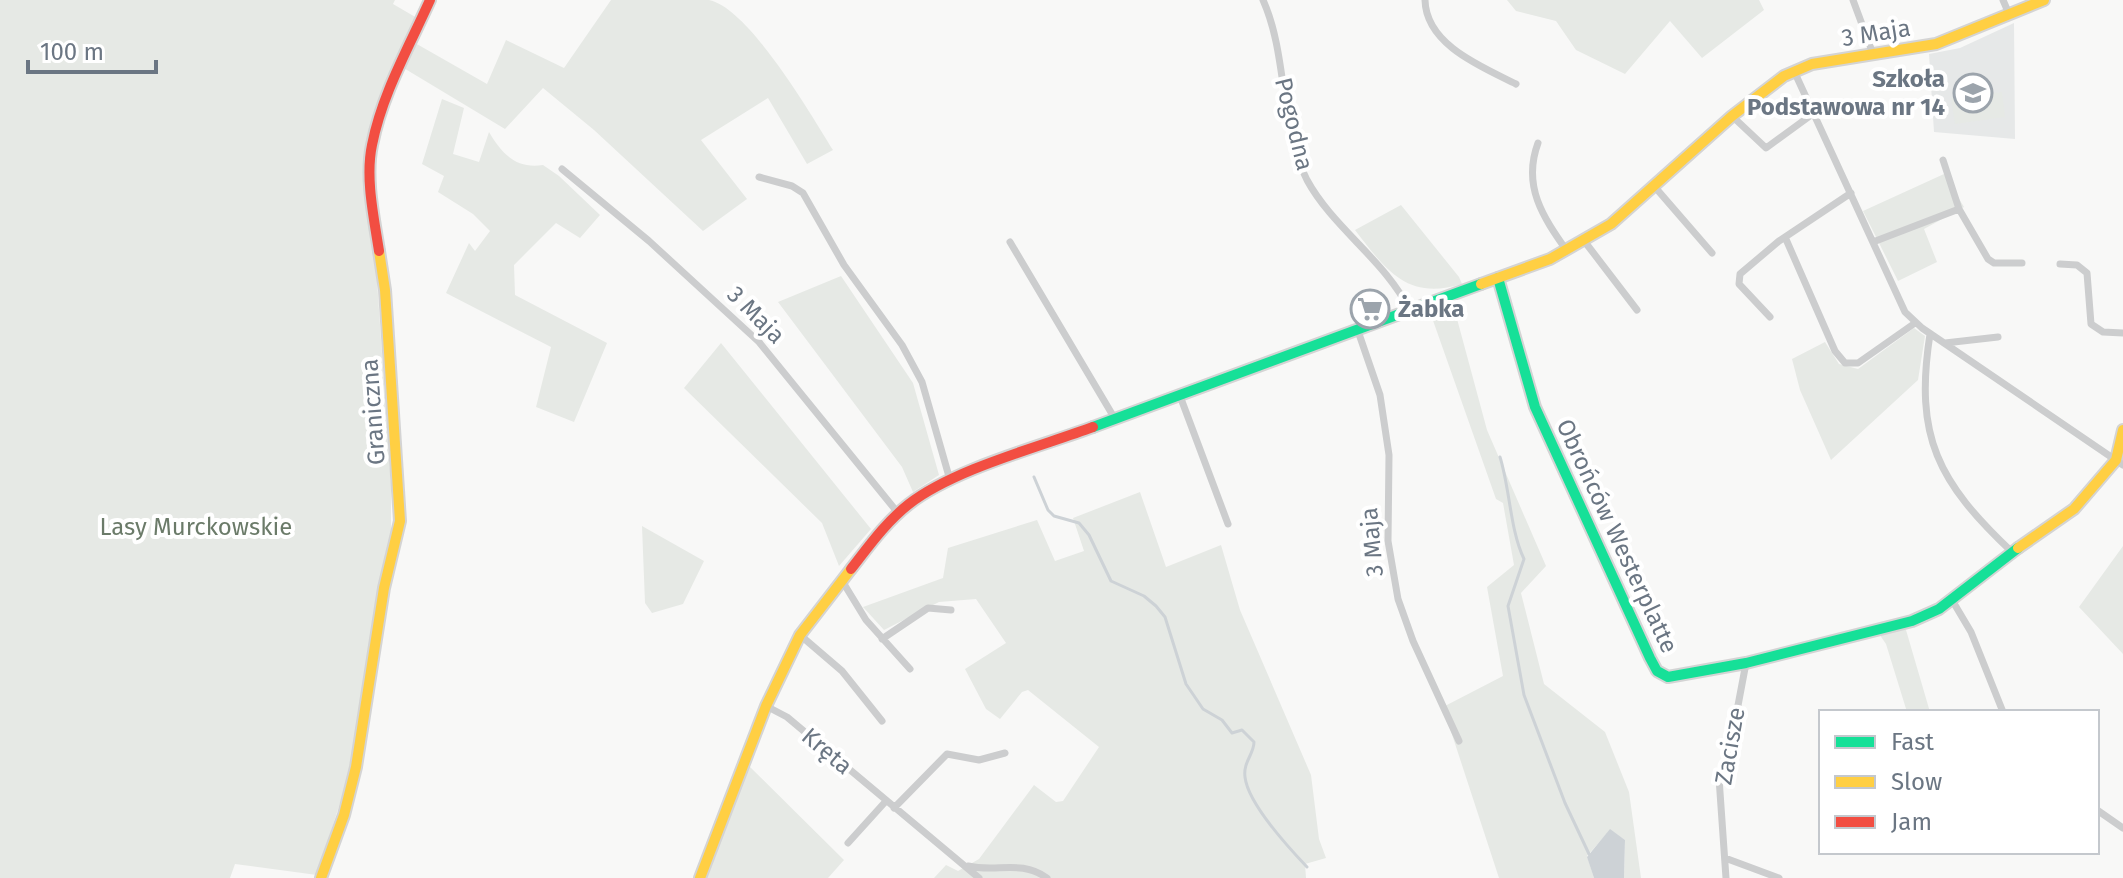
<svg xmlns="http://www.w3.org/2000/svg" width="2123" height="878" viewBox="0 0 2123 878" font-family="'Fira Sans',sans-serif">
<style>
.built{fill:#e6e8e8}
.green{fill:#e6e9e5}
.water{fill:#cdd2d6}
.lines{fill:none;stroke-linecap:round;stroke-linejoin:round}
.stream{stroke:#cdd2d6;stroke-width:3}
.fast-casing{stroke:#d4d4d4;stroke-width:14}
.slow-casing{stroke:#d4d4d4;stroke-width:14}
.jam-casing{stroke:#d4d4d4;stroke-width:14}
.street{stroke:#cccdce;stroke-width:7}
.fast{stroke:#16e098;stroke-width:10}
.slow{stroke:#ffcf43;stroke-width:10}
.jam{stroke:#f24e42;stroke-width:10}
.labels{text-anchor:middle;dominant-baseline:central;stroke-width:8;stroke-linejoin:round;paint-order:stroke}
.street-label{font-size:24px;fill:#6b7683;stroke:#fff}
.poi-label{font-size:24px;font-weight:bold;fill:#6b7683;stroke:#fff;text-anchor:end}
.park-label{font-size:24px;fill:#6b7b69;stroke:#fff}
</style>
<rect width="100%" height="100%" fill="#f8f8f7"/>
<!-- built -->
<path class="built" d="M2014,23L2015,139L1934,132L1929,54L1960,48Z"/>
<!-- green -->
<path class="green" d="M0,0H395L393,4L417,18L408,39L487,84L506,40L564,68L611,0C640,0 682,0 709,0C749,8 812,116 833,150L807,164L768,98L701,140L747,199L703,231L594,130L543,88L505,129L397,64L368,151V204L376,266L391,486V541L347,781L317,875L235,864L230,878H0Z
M1507,0H1759L1764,10L1702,58L1670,21L1625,74L1576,50L1556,21L1516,11Z
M2002,92L2005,117L1955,124L1951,98Z
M442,99L464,108L453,154L479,162L489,132C502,154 516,169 543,165L559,176L600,215L580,238L556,223L514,265L515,295L607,343L574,422L536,407L551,347L446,293L469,243L475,251L490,231L473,214L438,192L444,176L422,164Z
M1944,174L1964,207L1924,229L1937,262L1898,281L1863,211Z
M1401,205L1459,277L1462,284C1407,301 1386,270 1355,230Z
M841,276L913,383L939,475L913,492L902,467L778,302Z
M1453,304L1487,430L1546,566L1521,593L1544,684L1605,732L1629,792L1641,878H1624L1625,840L1610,830L1587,856L1594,878H1499L1443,707L1503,676L1487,587L1514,565L1503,503L1496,499L1430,312Z
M1914,328L1925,336L1918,380L1831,460L1800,390L1792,359L1825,342L1839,364L1858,369Z
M721,343L871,529L839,566L822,523L684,388Z
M1140,492L1166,567L1221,545L1240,610L1311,775L1319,839L1326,858L1305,864L1306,878H934L946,865L958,871L979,859L1034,785L1056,802L1063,801L1099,747L1028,690L1022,692L1000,719L986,709L965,669L1006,643L976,599L939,602L884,630L863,607L943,578L948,548L1037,520L1055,561L1084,551L1073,518Z
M642,526L704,561L683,604L652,613L645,603Z
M2123,546V654L2079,607Z
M1875,628L1906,630L1930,712H1907L1886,644Z
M749,766L844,860L828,878H707Z"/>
<!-- water -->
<path class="water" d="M1610,829L1625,840L1624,878H1594L1587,857Z"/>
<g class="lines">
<!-- stream -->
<path class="stream" d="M1500,457C1510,489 1510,530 1524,559L1508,606L1524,695L1565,803L1589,854
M1034,477L1048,510L1054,516L1079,523L1089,535L1111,581L1144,596L1156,606L1165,617L1186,684L1203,709L1222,720L1232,733L1242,730L1254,742C1254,754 1243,762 1245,777C1248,804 1288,847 1307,867"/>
<defs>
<path id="fast" d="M1498,278L1535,407L1650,658L1657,671L1668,677L1746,663L1912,621L1939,609L2018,548
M1093,427L1481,284"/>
<path id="slow" d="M1481,284L1550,259L1611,224L1732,116L1784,76L1812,64L1936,44L2044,0
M2018,548L2074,509L2116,460L2123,430
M321,878L344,815L356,767L384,588L400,521L385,290L379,251
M700,878L766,706L800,635L851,569"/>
<path id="jam" d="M379,251C374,218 365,178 372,145C382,94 409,47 430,0
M851,569C869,546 886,522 909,504C954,469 1039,447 1093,427"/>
</defs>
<!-- fast casing -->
<use href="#fast" class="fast-casing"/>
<!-- slow casing -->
<use href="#slow" class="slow-casing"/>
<!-- jam casing -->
<use href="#jam" class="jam-casing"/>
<!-- street -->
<path class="street" d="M1263,0C1288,56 1279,125 1307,180C1333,228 1386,261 1410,311
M1425,0C1426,45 1482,67 1516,84
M1853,0L1873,54
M2003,0L2009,14
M1794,71L1905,312L1922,328L2123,465
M1732,116L1766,148L1814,113
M1538,143C1522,186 1543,217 1567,251
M1943,160L1959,209L1988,259L1994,263H2022
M562,169L649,241L759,342L898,513
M759,177L792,186L803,193L844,265L902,345L922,382L950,480
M1654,186L1712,253
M1785,237L1835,351L1845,363H1858L1915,323
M1010,242L1115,419
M1585,242L1637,310
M1873,242L1959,209
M2060,264L2077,265L2087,273L2091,324L2103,332L2123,333
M1770,317L1739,284L1740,274L1779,241L1851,193
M1358,331L1380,395L1389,455L1388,541L1398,599L1413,641L1459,741
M1930,334C1914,437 1938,482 2012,552
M1945,343L1998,337
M1180,396L1228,524
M841,579L866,620L910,669
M1952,600L1971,632L2003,712
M800,635L842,671L882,721
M882,639L928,608L951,610
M766,706L787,717L979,878
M894,808L947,754L979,760L1005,753
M2097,810L2123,828
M848,843L886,801
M1725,858L1779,878
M968,866C997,873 1020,859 1047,878
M1726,878L1719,778L1729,753L1746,663"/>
<!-- fast -->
<use href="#fast" class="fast"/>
<!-- slow -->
<use href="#slow" class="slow"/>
<!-- jam -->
<use href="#jam" class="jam"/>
</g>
<!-- icons -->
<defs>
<symbol id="school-ring" viewBox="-11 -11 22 22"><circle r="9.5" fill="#fff" stroke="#9ca4ac" stroke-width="1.5"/><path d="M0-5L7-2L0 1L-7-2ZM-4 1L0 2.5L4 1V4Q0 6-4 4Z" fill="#9ca4ac"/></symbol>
<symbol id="supermarket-ring" viewBox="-11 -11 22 22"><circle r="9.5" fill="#fff" stroke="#9ca4ac" stroke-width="1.5"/><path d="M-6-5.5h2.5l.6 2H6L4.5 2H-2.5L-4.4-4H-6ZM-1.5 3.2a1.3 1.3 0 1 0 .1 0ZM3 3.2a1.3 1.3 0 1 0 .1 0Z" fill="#9ca4ac"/></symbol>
</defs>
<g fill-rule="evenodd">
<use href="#school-ring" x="1951" y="71" width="44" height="44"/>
<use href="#supermarket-ring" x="1348" y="287" width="44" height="44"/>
</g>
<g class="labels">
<!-- street labels -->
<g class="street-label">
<text transform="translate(1876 33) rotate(-9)">3 Maja</text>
<text transform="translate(1294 124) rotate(76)">Pogodna</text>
<text transform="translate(756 315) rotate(45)">3 Maja</text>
<text transform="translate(373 412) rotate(-94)">Graniczna</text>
<text transform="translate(1617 536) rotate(65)">Obrońców Westerplatte</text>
<text transform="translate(1372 542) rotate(-95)">3 Maja</text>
<text transform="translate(1730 746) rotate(-80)">Zacisze</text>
<text transform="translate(827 751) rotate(40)">Kręta</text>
</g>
<!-- poi labels -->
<g class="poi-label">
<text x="1945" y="79">Szkoła<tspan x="1945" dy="28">Podstawowa nr 14</tspan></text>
<text x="1398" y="309" text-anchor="start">Żabka</text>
</g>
<!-- park labels -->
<g class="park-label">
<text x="196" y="527">Lasy Murckowskie</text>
</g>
</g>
<!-- legend -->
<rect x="1819" y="710" width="280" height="144" fill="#ffffff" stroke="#c4c8cd" stroke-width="2"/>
<rect x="1835" y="736" width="40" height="12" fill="#16e098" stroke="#c4c8cd" stroke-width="2"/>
<text x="1891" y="750" font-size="24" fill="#6b7683">Fast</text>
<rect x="1835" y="776" width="40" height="12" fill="#ffcf43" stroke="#c4c8cd" stroke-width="2"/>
<text x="1891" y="790" font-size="24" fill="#6b7683">Slow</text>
<rect x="1835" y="816" width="40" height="12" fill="#f24e42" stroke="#c4c8cd" stroke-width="2"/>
<text x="1891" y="830" font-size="24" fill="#6b7683">Jam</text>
<!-- scale -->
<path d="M28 60v12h128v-12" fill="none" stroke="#6b7683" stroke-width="4"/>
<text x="40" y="60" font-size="24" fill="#6b7683" stroke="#ffffff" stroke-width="6" paint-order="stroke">100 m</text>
</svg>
